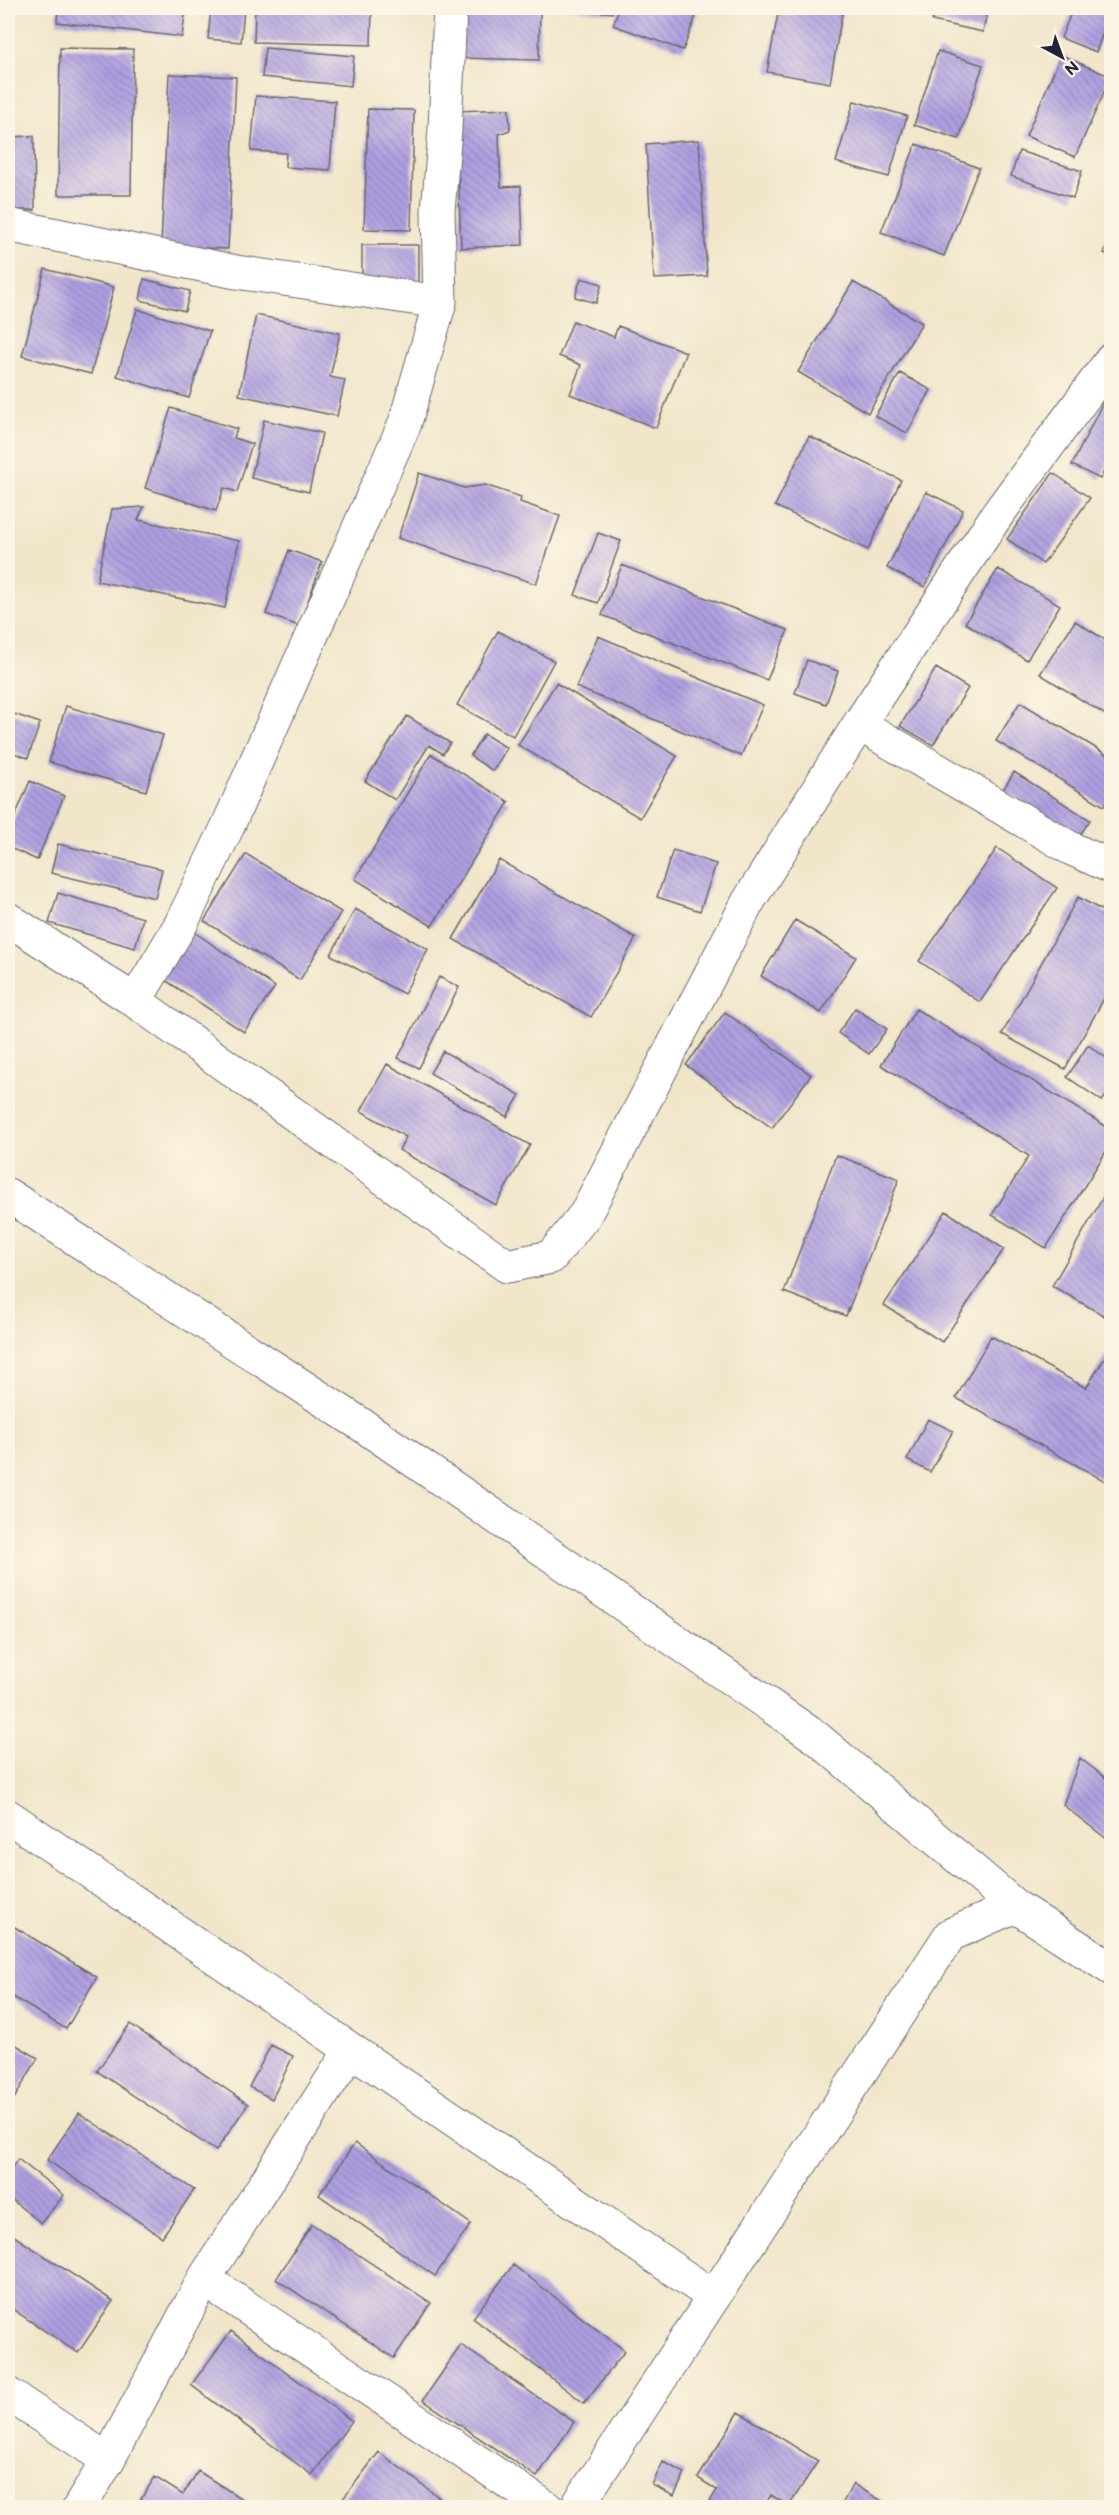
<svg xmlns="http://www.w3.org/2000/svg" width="1119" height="2515" viewBox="0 0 1119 2515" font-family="'Balsamiq Sans',sans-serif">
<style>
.building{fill:url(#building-back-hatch)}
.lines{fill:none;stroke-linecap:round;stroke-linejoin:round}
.minor-casing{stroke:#6a676d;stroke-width:35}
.minor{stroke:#fff;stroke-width:33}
</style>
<defs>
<pattern id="building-back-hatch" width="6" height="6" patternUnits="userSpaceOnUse" patternTransform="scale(1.5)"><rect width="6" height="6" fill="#af9fe1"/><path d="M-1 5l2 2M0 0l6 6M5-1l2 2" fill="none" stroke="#8e81b8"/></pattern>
</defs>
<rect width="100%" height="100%" fill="#fcf5e5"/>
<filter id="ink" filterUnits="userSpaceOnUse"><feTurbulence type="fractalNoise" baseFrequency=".0167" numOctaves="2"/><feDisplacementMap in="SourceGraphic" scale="12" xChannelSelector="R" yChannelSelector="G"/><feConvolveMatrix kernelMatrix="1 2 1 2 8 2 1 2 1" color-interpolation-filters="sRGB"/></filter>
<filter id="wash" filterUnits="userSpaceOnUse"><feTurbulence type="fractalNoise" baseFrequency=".008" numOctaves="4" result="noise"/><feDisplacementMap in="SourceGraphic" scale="24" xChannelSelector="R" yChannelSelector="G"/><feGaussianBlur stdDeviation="1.35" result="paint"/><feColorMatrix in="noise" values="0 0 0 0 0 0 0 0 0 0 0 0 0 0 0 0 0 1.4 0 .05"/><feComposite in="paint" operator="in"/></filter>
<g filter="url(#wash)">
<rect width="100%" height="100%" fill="#f1e6ca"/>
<g id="blocks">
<!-- building -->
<path class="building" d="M58,8H186L182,37L57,22Z
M211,8H244L241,42L208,39Z
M255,8H372L371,45L254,42Z
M461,8H540L539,60L460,58Z
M567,8H612V13Z
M619,8H699L683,50L613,25Z
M779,8H843L830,83L767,72Z
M935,8H988L983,32L932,21Z
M1073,8H1112L1096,52L1061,38Z
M60,48L133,49L131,195H58Z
M265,48L354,56L351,86L262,77Z
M938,51L983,65L959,139L914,125Z
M1061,55L1111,77L1075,157L1026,136Z
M169,74L236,77L228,249L161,246Z
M256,96L335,101L330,170L285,167L286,153L251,151Z
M854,101L907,116L889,177L836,162Z
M368,109L414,110L411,230L364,229Z
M509,109L510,130L499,134L501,187L521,186L523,245L461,248L456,111Z
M34,136L35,210H8V137Z
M699,140L707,276L654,279L646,144Z
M916,144L979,168L944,256L881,232Z
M1019,151L1082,171L1073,198L1011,176Z
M1112,233V256L1104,253Z
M362,245H418V284H362Z
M45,269L114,287L91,374L22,356Z
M581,278L602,284L596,303L575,297Z
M144,279L190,291L185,311L140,300Z
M853,282L922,323L868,413L798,372Z
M137,309L210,331L189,398L117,376Z
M256,315L340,333L330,377L345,380L337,416L239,395Z
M573,321L614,337L618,326L686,352L656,428L570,394L581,365L559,356Z
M900,373L931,390L907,433L875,416Z
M1103,402L1112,407V456L1100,479L1072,465Z
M171,408L237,429L234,438L252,444L237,492L224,488L216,511L145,488Z
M264,420L322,433L309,492L251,478Z
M809,436L901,480L868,550L775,506Z
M419,473L464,488L485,485L521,497L520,502L560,516L536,584L398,538Z
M1053,473L1090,498L1043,564L1007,539Z
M926,492L963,510L925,587L887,568Z
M144,507L138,520L239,541L225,608L97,581L112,509Z
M598,533L621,541L598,603L575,595Z
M289,550L322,562L299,626L266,614Z
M622,565L788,630L767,680L602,615Z
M998,569L1060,605L1027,660L965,623Z
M1075,621L1112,644V719L1040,674Z
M498,631L554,661L513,736L457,705Z
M598,636L763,705L741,756L576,687Z
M807,660L838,671L826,704L795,693Z
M936,668L968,688L933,745L900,726Z
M556,683L677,756L640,818L518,745Z
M1020,702L1112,758V794L1104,806L996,741Z
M66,706L163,735L146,791L49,762Z
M8,712L40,723L28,758L8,751Z
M407,716L450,743L443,754L429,745L395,800L365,781Z
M484,734L507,748L493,771L470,756Z
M431,754L509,802L432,926L355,879Z
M1014,772L1090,820L1078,838L1003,790Z
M30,781L64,796L37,860L8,847V833Z
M58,844L162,869L155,898L51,873Z
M997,848L1057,888L980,1002L919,961Z
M673,850L716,864L700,911L657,897Z
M246,854L341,912L300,980L204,921Z
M499,860L636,938L591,1017L453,939Z
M58,893L143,918L135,948L49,923Z
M1078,897L1112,916V984L1065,1069L1002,1034Z
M355,909L428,949L404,994L331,955Z
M795,920L856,957L821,1013L761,976Z
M191,930L275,987L244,1032L159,976Z
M439,977L459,987L419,1068L398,1058Z
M855,1008L887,1029L869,1054L838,1033Z
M916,1009L1112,1130V1142L1046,1248L992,1215L1029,1156L881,1065Z
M725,1012L811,1075L772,1128L686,1065Z
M1088,1045L1112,1062V1088L1102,1101L1067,1077Z
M443,1051L520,1095L507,1117L430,1073Z
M387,1064L530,1145L496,1205L399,1150L406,1137L361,1111Z
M836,1155L899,1179L846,1316L784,1292Z
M1112,1182V1317L1110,1319L1052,1286Z
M946,1211L1004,1249L942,1342L884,1305Z
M991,1336L1086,1388L1112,1346V1485L956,1398Z
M928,1419L953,1431L930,1472L907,1460Z
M1080,1758L1112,1783V1843L1063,1805Z
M8,1923L97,1977L66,2029L8,1994Z
M130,2024L248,2104L216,2151L97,2071Z
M8,2040L38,2058L8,2109Z
M271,2045L293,2056L272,2099L249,2087Z
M79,2113L194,2190L162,2237L47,2160Z
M355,2143L471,2224L435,2276L319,2195Z
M18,2159L64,2195L41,2223L8,2197V2173Z
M312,2224L431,2303L394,2358L276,2279Z
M8,2232L113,2301L78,2353L8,2306Z
M513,2265L625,2351L584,2403L473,2318Z
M231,2331L352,2421L312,2475L191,2385Z
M461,2345L574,2422L537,2477L423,2400Z
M739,2412L818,2461L789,2506L771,2495L763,2508H706L717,2490L698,2478Z
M379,2452L453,2508H343L339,2504Z
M663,2462L685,2473L674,2496L652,2485Z
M198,2471L256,2508H135L155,2477L183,2495Z
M853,2484L894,2508H840Z"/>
</g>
</g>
<g filter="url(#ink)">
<use href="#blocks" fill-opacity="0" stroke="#6a676d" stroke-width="1.5"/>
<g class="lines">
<defs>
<path id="minor" d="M8,225L236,272L440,302
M859,724L1072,849L1112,867
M8,919L135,1001L507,1266L551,1257L585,1215L748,902L859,724L997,515L1112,359
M135,1001L181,924L227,828L405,423L440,302L438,211L445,130L450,8
M8,1195L365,1427L817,1738L1015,1906
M8,1816L714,2297
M204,2279L547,2508
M8,2394L108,2460
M79,2508L108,2460L204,2279L351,2050
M576,2508L950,1935L1015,1906L1112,1969"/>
</defs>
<!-- minor casing -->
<use href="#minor" class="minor-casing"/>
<!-- minor -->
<use href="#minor" class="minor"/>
</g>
</g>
<!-- margin -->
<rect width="1119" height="2515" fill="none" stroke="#fcf5e5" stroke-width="30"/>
<!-- north arrow -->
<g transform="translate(1062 57) rotate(139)" stroke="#fcf5e5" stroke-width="4.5" paint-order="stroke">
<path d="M0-4.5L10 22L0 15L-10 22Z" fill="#22223b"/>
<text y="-9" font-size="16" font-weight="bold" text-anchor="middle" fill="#22223b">N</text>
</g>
</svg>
